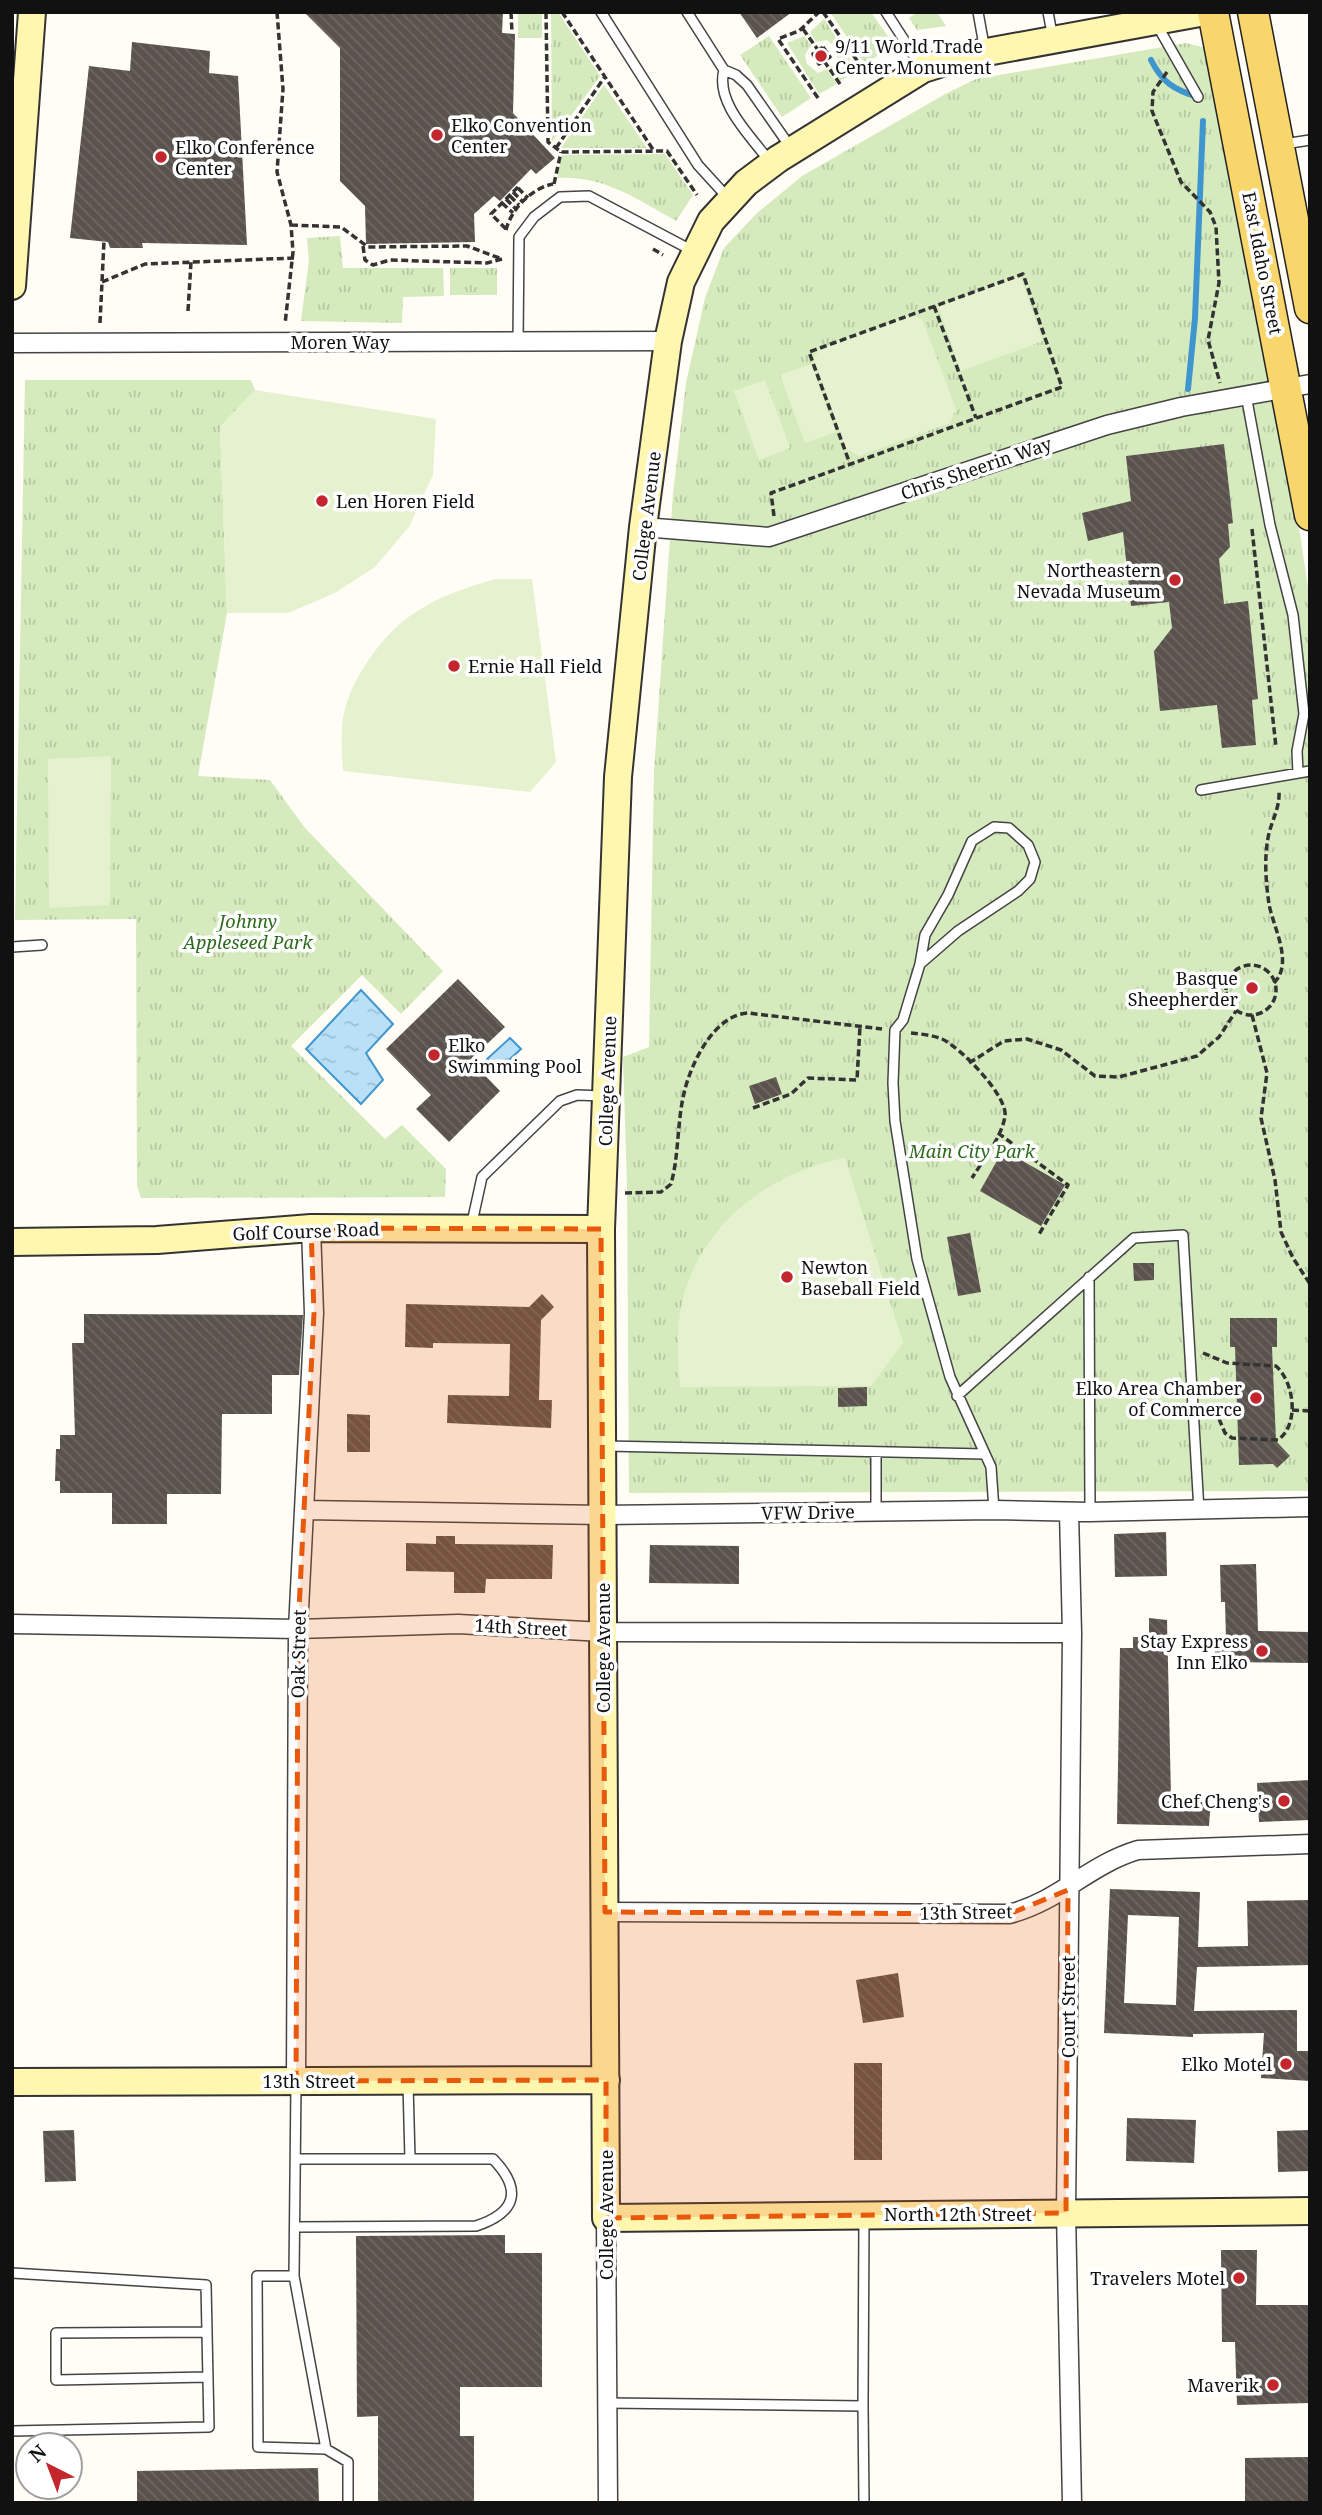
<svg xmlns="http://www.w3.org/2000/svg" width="1322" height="2515" viewBox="0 0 1322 2515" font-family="'Noto Serif',serif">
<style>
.grass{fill:url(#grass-tufts)}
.garden{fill:#d5ebbd}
.pitch{fill:#e6f2cf}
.water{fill:url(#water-ripples);stroke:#3f96cf;stroke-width:2}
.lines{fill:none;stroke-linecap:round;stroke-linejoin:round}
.stream{stroke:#3f96cf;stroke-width:6}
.building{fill:url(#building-back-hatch);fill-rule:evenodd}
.lane-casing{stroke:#444;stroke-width:12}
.street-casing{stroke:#444;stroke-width:21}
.secondary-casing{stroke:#333;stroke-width:30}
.primary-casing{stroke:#222;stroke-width:33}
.path{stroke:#333;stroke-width:3.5;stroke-dasharray:7 3.5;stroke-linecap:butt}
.lane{stroke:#fff;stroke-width:9}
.street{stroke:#fff;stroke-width:18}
.secondary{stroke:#fff6b0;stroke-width:26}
.primary{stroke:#f9d66b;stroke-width:30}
.marked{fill:#e8590c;fill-opacity:0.2;stroke:#e8590c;stroke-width:5;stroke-dasharray:14 9;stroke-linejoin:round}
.poi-dot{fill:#c4262e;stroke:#fff;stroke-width:2.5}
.labels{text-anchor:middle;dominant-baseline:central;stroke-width:7;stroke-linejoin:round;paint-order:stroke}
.poi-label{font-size:18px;fill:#111;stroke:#fff;text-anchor:end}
.street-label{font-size:18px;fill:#111;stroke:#fff}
.park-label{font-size:18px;font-style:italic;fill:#2f6b1f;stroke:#fff}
</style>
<defs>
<pattern id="grass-tufts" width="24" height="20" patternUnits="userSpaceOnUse" patternTransform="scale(1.75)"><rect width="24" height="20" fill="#d5ebbd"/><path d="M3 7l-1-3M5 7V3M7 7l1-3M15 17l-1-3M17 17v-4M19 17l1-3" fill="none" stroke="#b6c8a1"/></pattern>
<pattern id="water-ripples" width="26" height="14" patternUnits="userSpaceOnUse" patternTransform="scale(1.75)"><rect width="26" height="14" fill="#b9e0f7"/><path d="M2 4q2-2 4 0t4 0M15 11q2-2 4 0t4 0" fill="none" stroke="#9ebfd3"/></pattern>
<pattern id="building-back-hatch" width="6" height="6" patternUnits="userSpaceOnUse" patternTransform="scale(1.75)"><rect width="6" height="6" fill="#5a524d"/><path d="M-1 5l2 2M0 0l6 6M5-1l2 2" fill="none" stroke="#6d6662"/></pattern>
</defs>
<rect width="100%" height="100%" fill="#fffdf5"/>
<!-- grass -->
<path class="grass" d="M518,12H542V38H518Z
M551,12H558L600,76L552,142Z
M830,12H871L894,45L865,64Z
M918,12H937L946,26L917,30L909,18Z
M824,19L857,70L840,81L831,67L838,60L834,46L827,40L816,42L810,32Z
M769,36L811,98L782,117L740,55Z
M804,36L811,45L805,55L807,64L818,73L827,69L837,84L819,94L787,43Z
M1186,43L1206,48L1297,514L1310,601V1491L629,1493L627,1185L623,1057L649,1047L654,771L673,494L686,383L705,298L724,248L757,213L802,176L947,93L976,79Z
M604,85L647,148H561Z
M665,154L693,195L676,221C637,199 603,175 557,178L562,155Z
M340,236L343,268H443L444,296L403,297L402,323L301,321L309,260L307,238Z
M450,268H497V295H450Z
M25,380H251L255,390L220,427L227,613L198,776L270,780L305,828L443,971L401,1014L362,975L291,1046L385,1139L402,1125L446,1169L445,1197L141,1198L137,1186L136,919L15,920Z"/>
<!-- garden -->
<path class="garden" d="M1244,795L1255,804L1248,850L1235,861L1219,859L1213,851L1218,809L1232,798Z
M1236 989a16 16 0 1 1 32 0a16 16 0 1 1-32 0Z"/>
<!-- pitch -->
<path class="pitch" d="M1020,276L1043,341L961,371L938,306Z
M912,315L922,319L956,409L950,423L859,456L846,449L814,359L819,349Z
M811,364L836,432L805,443L780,375Z
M765,380L790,448L759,460L734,391Z
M255,390L436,419L433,475L409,527L375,567L335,593L288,613H227L220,427Z
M495,579H532L556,762L530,792L343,771C342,757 341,742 342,728C343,708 351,688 361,672C395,615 433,597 495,579Z
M111,756L110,905L49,908L48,759Z
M845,1158L903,1343L871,1386L680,1387C678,1362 676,1338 680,1313C693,1230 767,1172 845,1158Z"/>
<!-- water -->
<path class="water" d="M361,990L393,1024L366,1053L383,1080L361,1104L306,1049Z
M510,1038L521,1049L497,1071L487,1059Z"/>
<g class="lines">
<!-- stream -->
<path class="stream" d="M1151,60C1162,82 1174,90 1198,97
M1188,389L1195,318L1203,121"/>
</g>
<!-- building -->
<path class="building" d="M304,12H503L502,33L515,34L513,113L555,158L536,174L531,169L500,201L494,196L474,214L475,242L366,244L365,206L340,181V48Z
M739,12H792L757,38Z
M132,42L210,51L209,73L238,76L247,245L142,243L143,248H110L108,242L70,238L89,66L130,71Z
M1224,444L1233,523L1228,524L1230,547L1219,559L1224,604L1248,601L1258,699L1252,700L1256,745L1222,748L1217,705L1160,711L1154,651L1172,628L1169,602L1131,606L1123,532L1088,541L1082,513L1131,501L1126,456Z
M458,979L505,1027L470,1060L500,1091L449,1142L416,1109L431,1095L386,1049Z
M776,1077L782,1094L755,1104L749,1086Z
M1003,1150L1065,1185L1041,1226L980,1191Z
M970,1233L981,1292L958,1296L947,1237Z
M1133,1263H1154V1280L1134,1281Z
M542,1294L554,1307L541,1320L539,1400H552L551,1428L447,1423L448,1395L509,1396L510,1344L433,1343V1348L405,1347L406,1304L529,1307Z
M84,1314L303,1315L299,1375H272V1414H222L221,1494H167V1524H112V1493H60V1481H55L56,1449H60V1435H75L72,1343H84Z
M1230,1318H1277V1347H1272L1276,1441L1290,1456L1277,1468L1273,1464L1239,1465L1235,1347H1230Z
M867,1387V1406L838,1407V1388Z
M347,1414L370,1415V1452H347Z
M1166,1532L1167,1576L1115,1577L1114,1534Z
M436,1536H455V1544L553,1545L552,1579H486L485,1593H454V1572L406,1571V1543L436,1544Z
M650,1545L739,1546V1584L649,1583Z
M1256,1564L1258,1631L1310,1632V1663L1215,1662V1639H1226L1225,1602H1221L1220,1565Z
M1149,1618L1167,1620L1171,1796L1211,1797L1209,1826L1117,1824L1120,1648H1133V1637H1149Z
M1310,1780V1820L1259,1822L1257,1783Z
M1110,1889L1200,1892L1198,1947L1248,1946L1247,1901L1310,1900V1965L1197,1967L1194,2011L1297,2010V2051H1310V2081L1261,2078L1264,2033L1193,2034V2037L1104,2033ZM1128,1915L1179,1917L1176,2005L1124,2003Z
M898,1973L904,2017L863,2023L856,1980Z
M854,2063H882V2160H854Z
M1127,2118L1196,2120L1194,2163L1126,2161Z
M74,2130L76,2181L45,2182L43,2131Z
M1310,2130V2171L1278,2172L1277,2131Z
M505,2235V2253H542V2387H460V2436H474V2503H378V2416L357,2417L356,2236Z
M1221,2250H1257L1256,2305H1310V2403L1237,2405L1235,2342H1222Z
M1310,2457V2502H1245V2458Z
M318,2468L319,2503H137V2471Z"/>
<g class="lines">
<defs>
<path id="lane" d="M601,12L698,165L728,198
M687,12L724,70L736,75L747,85L791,148
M886,12L922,68
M978,12L985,51
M1048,12L1053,39
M1157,25L1198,97
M724,70C715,103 751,136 770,162
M1284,144L1310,140
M518,342L519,237L534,217L560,197L589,196L693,251
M1246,395L1270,525L1293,615L1304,714L1297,751L1298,773
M1201,790L1310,771
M12,947L42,945
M920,964L958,931L1018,891L1030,879L1035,862L1028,845L1009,828L994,827L972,841L948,895L925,935L920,964L903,1020L895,1030L893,1083L895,1121L917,1259L950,1377L991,1467L994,1510
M471,1227L482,1177L560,1101L577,1095L602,1096
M1089,1277L1090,1512
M957,1396L1134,1238L1183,1235L1199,1511
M605,1446L985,1454
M876,1452V1511
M408,2084L410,2159
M295,2227L476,2226C516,2213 523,2190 493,2159H296
M12,2273L206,2285L209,2427L12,2431
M294,2276L326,2449L258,2447L257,2276H294L296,2083
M207,2332L56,2333V2380L208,2377
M607,2403L863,2406L864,2503
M863,2406L864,2219
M326,2449L348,2462V2503"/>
<path id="street" d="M12,343L668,341
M643,527L769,537L1107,425L1181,407L1310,384
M305,1510L603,1515L994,1510L1090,1512L1310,1507
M1069,1512L1072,1633L1066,2213L1072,2503
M12,1624L298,1629L458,1624L603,1632L1072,1633
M605,1912L1009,1914C1060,1901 1088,1865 1138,1850L1310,1844
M296,2081L298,1629L314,1313L311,1228
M606,2218L608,2503"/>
<path id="secondary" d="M1205,12L965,56L923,69L778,159L746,183L711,221L681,282L668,341L643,527L618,777L601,1229L606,2218L1310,2211
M12,286L32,12
M12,1242L157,1240L311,1228L601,1229
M12,2082L606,2080"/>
<path id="primary" d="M1213,12L1310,515
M1253,12L1310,308"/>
</defs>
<!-- lane casing -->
<use href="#lane" class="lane-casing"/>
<!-- street casing -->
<use href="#street" class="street-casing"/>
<!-- secondary casing -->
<use href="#secondary" class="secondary-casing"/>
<!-- primary casing -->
<use href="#primary" class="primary-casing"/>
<!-- path -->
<path class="path" d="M277,12L283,89L277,172L291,225L293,252L285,324
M511,12L512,33
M546,12L548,142L561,152L667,151L697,195
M562,12L654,151
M823,12L863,69
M803,29L818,50
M823,47L830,57L819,64L813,54Z
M824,61L840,84
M1167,72L1153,92L1152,111L1181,182L1210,212L1216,227L1219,283L1208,340L1220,383
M818,98L778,39L799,31L819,12
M556,148L604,78
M554,184L561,152
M518,188L528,198
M513,192L523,202
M510,196L519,205
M506,199L516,209
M502,203L513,213
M291,225L341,227L368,247L467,246L502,259
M506,229L491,214L519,186
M506,230C511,209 532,188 553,184
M363,246L365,260L373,265L390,260L487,263L502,259
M653,249L663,255
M102,282L145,264L294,258
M934,306L976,418
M188,311L191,262
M100,323L104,241
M774,516L771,493C868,458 965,422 1062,387L1023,274L809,352L850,464
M1252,529L1276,747
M1226 990a25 25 0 1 1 50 0a25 25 0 1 1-50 0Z
M1274,983C1294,963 1273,927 1269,904C1266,884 1264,859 1268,838C1271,821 1280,809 1279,791
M1252,1015L1267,1073L1261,1118L1275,1180L1281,1232L1293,1258L1310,1284
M911,1033C921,1034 932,1035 942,1039C960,1047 1008,1096 1005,1116C1002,1137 983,1160 972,1178
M969,1063L1004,1041L1027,1039L1061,1050L1095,1076L1119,1077L1197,1056L1219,1037L1236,1011
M753,1108L791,1094L808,1078L857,1080L860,1026
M998,1133L1068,1185L1038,1236
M625,1193L661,1192L671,1184C679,1155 677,1123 684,1093C691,1063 714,1015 748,1013L882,1029
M1203,1353L1227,1363L1276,1366C1294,1382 1300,1424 1278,1440L1232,1438L1225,1433L1217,1414L1206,1412
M1292,1410L1310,1411"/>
<!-- lane -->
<use href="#lane" class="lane"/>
<!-- street -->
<use href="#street" class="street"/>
<!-- secondary -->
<use href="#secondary" class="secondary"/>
<!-- primary -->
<use href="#primary" class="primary"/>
</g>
<!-- marked area -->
<path class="marked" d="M311,1228L601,1229L605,1912L1009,1914L1068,1890L1066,2213L606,2218V2080L296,2081L298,1629L314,1313Z"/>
<!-- markers -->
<g class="poi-dot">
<circle cx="821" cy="56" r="7"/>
<circle cx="437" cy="135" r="7"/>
<circle cx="161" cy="157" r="7"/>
<circle cx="322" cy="501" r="7"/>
<circle cx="1175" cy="580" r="7"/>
<circle cx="454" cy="666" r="7"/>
<circle cx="1252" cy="988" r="7"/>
<circle cx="434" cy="1055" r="7"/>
<circle cx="787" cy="1277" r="7"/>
<circle cx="1256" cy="1398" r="7"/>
<circle cx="1262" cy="1651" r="7"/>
<circle cx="1284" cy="1801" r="7"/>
<circle cx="1286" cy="2064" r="7"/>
<circle cx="1239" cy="2278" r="7"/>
<circle cx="1273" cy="2385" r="7"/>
</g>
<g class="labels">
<!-- poi labels -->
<g class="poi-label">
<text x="835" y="46" text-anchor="start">9/11 World Trade<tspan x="835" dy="21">Center Monument</tspan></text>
<text x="451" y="125" text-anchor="start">Elko Convention<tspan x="451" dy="21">Center</tspan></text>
<text x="175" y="147" text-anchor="start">Elko Conference<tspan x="175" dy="21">Center</tspan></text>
<text x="336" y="501" text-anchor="start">Len Horen Field</text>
<text x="1161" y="570">Northeastern<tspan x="1161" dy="21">Nevada Museum</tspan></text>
<text x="468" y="666" text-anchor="start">Ernie Hall Field</text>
<text x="1238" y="978">Basque<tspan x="1238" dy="21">Sheepherder</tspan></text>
<text x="448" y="1045" text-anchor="start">Elko<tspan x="448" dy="21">Swimming Pool</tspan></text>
<text x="801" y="1267" text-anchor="start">Newton<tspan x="801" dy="21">Baseball Field</tspan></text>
<text x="1242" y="1388">Elko Area Chamber<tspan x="1242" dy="21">of Commerce</tspan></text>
<text x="1248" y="1641">Stay Express<tspan x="1248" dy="21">Inn Elko</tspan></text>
<text x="1270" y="1801">Chef Cheng's</text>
<text x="1272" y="2064">Elko Motel</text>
<text x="1225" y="2278">Travelers Motel</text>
<text x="1259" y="2385">Maverik</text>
</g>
<!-- street labels -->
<g class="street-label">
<text transform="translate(1263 263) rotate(79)">East Idaho Street</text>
<text x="340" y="342">Moren Way</text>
<text transform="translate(976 468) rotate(-19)">Chris Sheerin Way</text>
<text transform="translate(646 516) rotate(-83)">College Avenue</text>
<text transform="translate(607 1081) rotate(-88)">College Avenue</text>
<text transform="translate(306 1231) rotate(-2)">Golf Course Road</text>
<text transform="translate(808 1512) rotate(-1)">VFW Drive</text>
<text transform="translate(521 1627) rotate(3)">14th Street</text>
<text transform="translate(603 1648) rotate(-90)">College Avenue</text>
<text transform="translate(298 1654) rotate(-89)">Oak Street</text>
<text transform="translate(966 1912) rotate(-1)">13th Street</text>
<text transform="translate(1068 2007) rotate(-90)">Court Street</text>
<text x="309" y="2081">13th Street</text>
<text x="958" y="2214">North 12th Street</text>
<text transform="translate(606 2215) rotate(-90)">College Avenue</text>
</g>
<!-- park labels -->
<g class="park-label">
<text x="248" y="921">Johnny<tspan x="248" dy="21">Appleseed Park</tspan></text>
<text x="972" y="1151">Main City Park</text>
</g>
</g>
<!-- border -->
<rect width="1322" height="2515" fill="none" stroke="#111111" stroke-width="28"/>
<!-- north arrow -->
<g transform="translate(49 2466) rotate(318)"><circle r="33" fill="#ffffff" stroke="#a0a0a0" stroke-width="2"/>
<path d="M0-5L12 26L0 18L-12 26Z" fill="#c4262e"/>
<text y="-10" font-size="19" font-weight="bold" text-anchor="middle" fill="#111111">N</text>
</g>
</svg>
